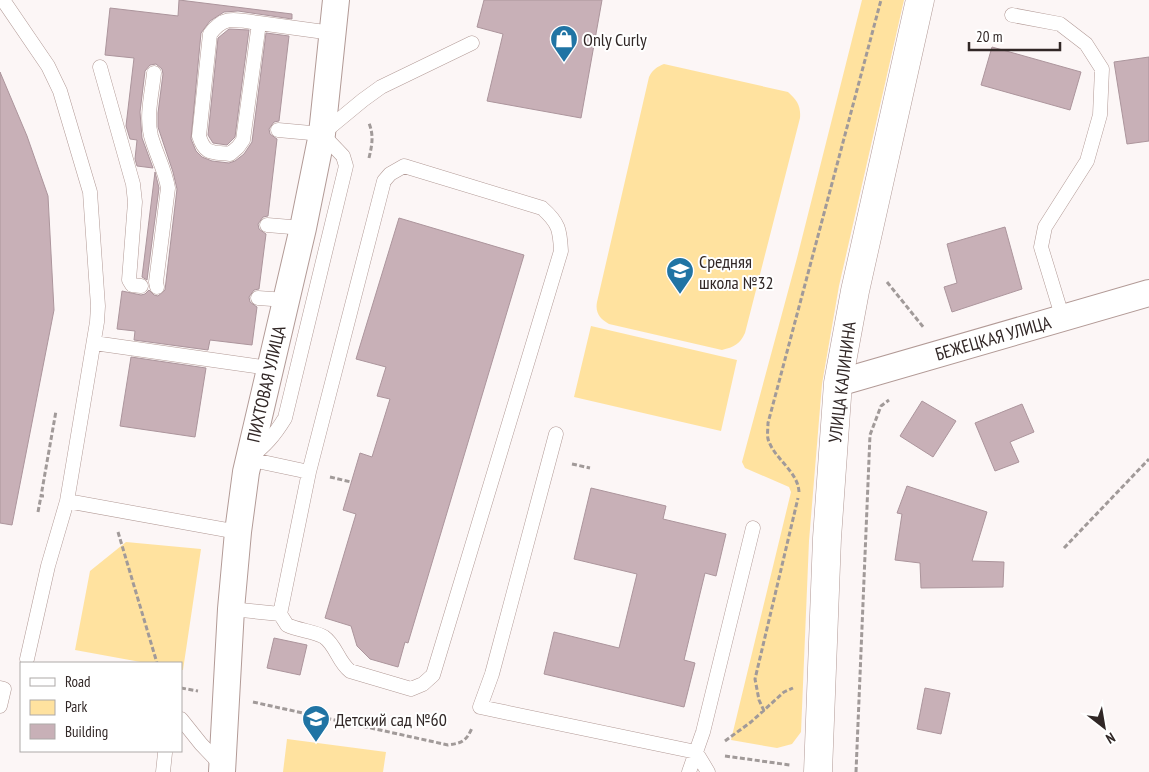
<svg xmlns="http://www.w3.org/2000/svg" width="1149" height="772" viewBox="0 0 1149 772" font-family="'PT Sans Narrow',sans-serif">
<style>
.green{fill:#ffe29f}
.building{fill:#c8b0b7;stroke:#ac959c}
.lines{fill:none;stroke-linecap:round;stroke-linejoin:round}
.lane-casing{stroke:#b29a96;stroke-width:15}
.street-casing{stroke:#b29a96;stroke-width:28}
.secondary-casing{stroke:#b29a96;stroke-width:29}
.path{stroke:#a19a99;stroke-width:3;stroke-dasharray:5 2.5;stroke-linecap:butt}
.lane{stroke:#fff;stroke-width:14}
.street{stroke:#fff;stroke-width:26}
.secondary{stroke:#fff;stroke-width:28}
.labels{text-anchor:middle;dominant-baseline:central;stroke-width:4;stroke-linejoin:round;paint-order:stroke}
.poi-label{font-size:18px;fill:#312726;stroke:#fff;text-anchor:start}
.street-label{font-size:18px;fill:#312726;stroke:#fff}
</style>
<rect width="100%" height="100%" fill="#fcf6f6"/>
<!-- green -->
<path class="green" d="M862,0H904L839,286L822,384L809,541L801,732L792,744L777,748L731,740L791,492L789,487L745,468L742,462L797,258Z
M664,64L788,92C797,100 801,106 800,118L745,333C740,344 734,347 722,350L609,324C600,319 595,313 597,302L649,77C653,69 657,67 664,64Z
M591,326L737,360L721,431L574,397Z
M126,542L201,549L183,670H181V663H146L75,650L90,571Z
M287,739L386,752L383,772H283Z"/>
<!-- building -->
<path class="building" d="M179,0L292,14V19L238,11L224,12L210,21L201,33L191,139L196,151L202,157L212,161L229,163L235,161L244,154L252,142L266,33L289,36L279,121L274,122L269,129L270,134L277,139L268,216L263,217L258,224L259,229L266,234L259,289L254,290L249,297L250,302L257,307L252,345L210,340L208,350L134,340L135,331L117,329L122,291L141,295L145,294L149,290L154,295L158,296L165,290L177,189L173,172L158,127V113L163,74L162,69L156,64L150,65L145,71L140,112L142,138L153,168L137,166L135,159L137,140L130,139L126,126L134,58L105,55L110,8L178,16Z
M484,0H602L581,118L487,101L503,34L477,27Z
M229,29L249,30L235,137L227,145L213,143L208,135L218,38Z
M992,47L1081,72L1070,110L981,85Z
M1149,57V141L1127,144L1114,62Z
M0,72L27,136L48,196L54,310L12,525L0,523Z
M155,172L159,188L147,280L142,277Z
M399,218L524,255L408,643L405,642L398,667L370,659L357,646L351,626L325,618L356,514L343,510L360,453L372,457L390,399L377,396L386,367L356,359Z
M1005,227L1022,289L952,312L944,287L957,283L947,244Z
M131,357L206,368L195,437L120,426Z
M922,401L956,421L933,457L900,436Z
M1022,404L1034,432L1010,442L1019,462L995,471L975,423Z
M907,486L987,512L972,561L1004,562L1003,587L921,588L920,563L895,560L902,514L897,513Z
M591,488L666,506L663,519L726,534L716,576L705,573L684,660L695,663L684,707L544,674L554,632L619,648L637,574L574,559Z
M274,638L307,645L300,675L267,668Z
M925,688L950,693L941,734L917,729Z"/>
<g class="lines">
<defs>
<path id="lane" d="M3,0L48,66L60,91L90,192L98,306L97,322L67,501L238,532
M1012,15L1060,24L1086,44L1102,69L1100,115L1087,161L1045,227L1041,247L1063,319
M259,23C236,20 225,14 210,34L199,136C205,155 212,152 230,154L238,147L243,140L259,23L332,33
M100,67L133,184L135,202L129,280L132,285L141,286
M154,73C152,93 146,116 151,136C156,154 165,170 168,188L156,282L157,287
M278,130L322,134L343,156L346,166L285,418C274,436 265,446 248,459L309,472
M323,133L363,100L381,87L472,43
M267,225L303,228
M258,298L286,300
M94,343L269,368
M556,434L492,674L480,707L696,752L708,772
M231,609L280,614L309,472L384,181L390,174L404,166L542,208C559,223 560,230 561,251L433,675L423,684L411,689L350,671C338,662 336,645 324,637C317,632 297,630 287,625L280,614
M27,659L48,566L67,501
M0,688L4,689L0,706
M181,719L201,744L222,766
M163,772L165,753
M689,772L703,732L753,528"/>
<path id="street" d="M838,383L1149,293
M222,772L231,609L238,532L246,472L303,228L322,134L336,0"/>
<path id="secondary" d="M818,772L827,538L838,383L855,291L920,0"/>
</defs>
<!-- lane casing -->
<use href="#lane" class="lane-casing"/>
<!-- street casing -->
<use href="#street" class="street-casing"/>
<!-- secondary casing -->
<use href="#secondary" class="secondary-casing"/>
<!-- path -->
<path class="path" d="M369,158C372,145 374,136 369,123
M887,282L924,328
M572,464L590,468
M330,477L351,482
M799,492C798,471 774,459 768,439C767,434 768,428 768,423L881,0
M44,496H41L56,411
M38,512L41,496
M118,532L157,663
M1064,548L1149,459
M181,688L198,691
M253,702L448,745C461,743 466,742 472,728
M764,711L759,700L755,679L798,498
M725,741L751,722L784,692L793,688
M725,756L790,765
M856,772L870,435L881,406L889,400"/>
<!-- lane -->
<use href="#lane" class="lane"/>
<!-- street -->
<use href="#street" class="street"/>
<!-- secondary -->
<use href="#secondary" class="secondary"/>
</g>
<!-- icons -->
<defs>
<symbol id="shop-pin" viewBox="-11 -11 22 30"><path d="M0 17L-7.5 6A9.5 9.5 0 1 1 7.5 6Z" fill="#2074a4" stroke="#fff"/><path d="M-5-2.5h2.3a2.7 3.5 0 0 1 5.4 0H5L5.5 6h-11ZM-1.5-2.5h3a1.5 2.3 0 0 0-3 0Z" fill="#fff"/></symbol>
<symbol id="school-pin" viewBox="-11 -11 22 30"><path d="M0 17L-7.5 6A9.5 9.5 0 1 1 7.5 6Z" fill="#2074a4" stroke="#fff"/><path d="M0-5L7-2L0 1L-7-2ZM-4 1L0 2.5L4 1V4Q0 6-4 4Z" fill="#fff"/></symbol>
</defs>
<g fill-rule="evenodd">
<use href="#shop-pin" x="548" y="23" width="32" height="43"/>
<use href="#school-pin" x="664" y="255" width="32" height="43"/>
<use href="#school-pin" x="300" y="703" width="32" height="43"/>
</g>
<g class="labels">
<!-- poi labels -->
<g class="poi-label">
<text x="583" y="39">Only Curly</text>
<text x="699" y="261">Средняя<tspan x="699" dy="21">школа №32</tspan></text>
<text x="335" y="719">Детский сад №60</text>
</g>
<!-- street labels -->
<g class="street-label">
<text transform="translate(993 338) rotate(-16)">БЕЖЕЦКАЯ УЛИЦА</text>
<text transform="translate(842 382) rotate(-83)">УЛИЦА КАЛИНИНА</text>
<text transform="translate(266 384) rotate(-77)">ПИХТОВАЯ УЛИЦА</text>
</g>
</g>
<!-- legend -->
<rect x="20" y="662" width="162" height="90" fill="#ffffff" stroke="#ada9a8"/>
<rect x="30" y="678" width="25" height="8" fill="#ffffff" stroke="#ada9a8"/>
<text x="65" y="687" font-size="15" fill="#312726">Road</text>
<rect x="30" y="700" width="25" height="15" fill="#ffe29f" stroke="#ada9a8"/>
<text x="65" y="712" font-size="15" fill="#312726">Park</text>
<rect x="30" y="724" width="25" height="15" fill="#c8b0b7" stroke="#ada9a8"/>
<text x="65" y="737" font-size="15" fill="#312726">Building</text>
<!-- north arrow -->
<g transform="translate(1104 727) rotate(149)" stroke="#ffffff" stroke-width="4" paint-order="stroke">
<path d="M0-4L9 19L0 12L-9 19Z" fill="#312726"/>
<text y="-8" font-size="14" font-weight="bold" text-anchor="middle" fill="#312726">N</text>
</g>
<!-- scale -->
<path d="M969 42v8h91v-8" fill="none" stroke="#312726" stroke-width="2.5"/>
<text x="976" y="42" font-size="15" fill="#312726" stroke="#ffffff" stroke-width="4" paint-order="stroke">20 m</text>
</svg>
